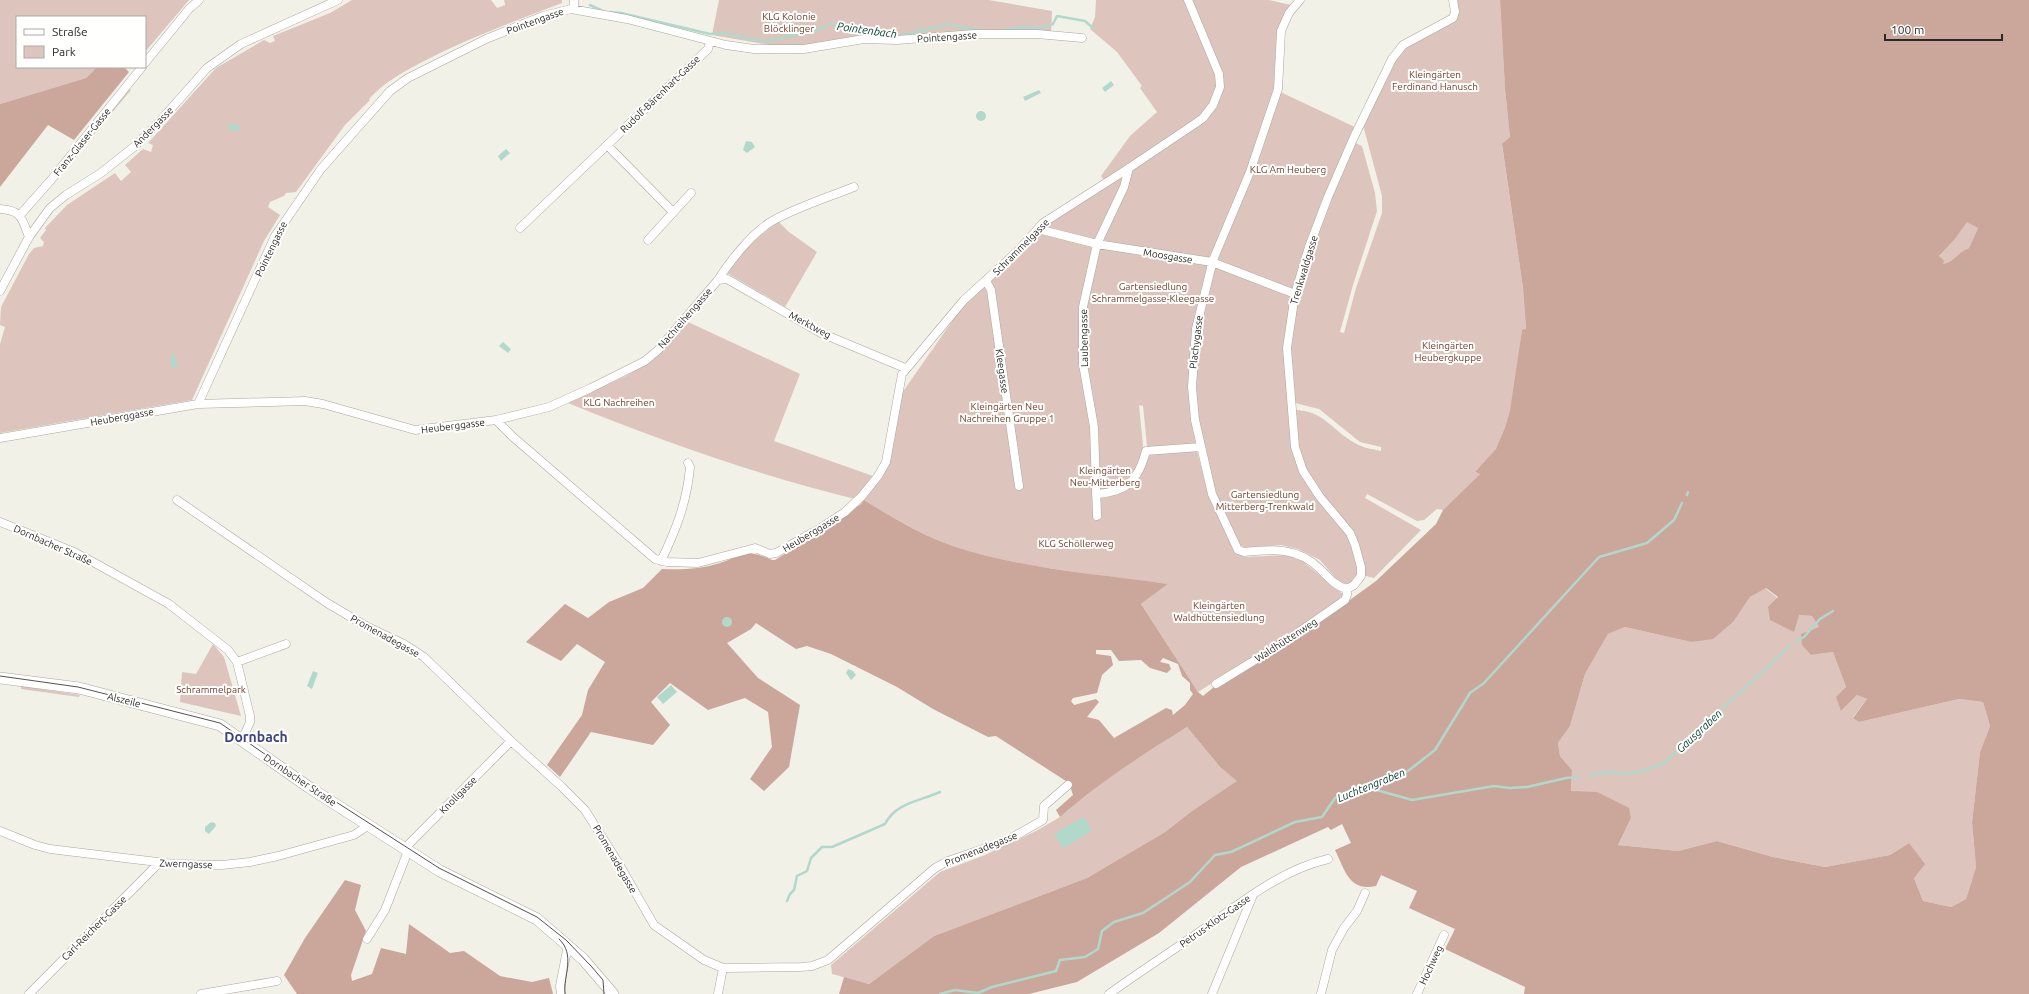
<svg xmlns="http://www.w3.org/2000/svg" width="2029" height="994" viewBox="0 0 2029 994" font-family="Ubuntu,sans-serif">
<style>
.green{fill:#ddc5bd;fill-rule:evenodd}
.forest{fill:#cba69a;fill-rule:evenodd}
.water{fill:#b0d9cc}
.lines{fill:none;stroke-linecap:round;stroke-linejoin:round}
.stream{stroke:#b0d9cc;stroke-width:2.5}
.street-casing{stroke:#a8a89f;stroke-width:9}
.secondary-casing{stroke:#a8a89f;stroke-width:12}
.street{stroke:#fff;stroke-width:8}
.secondary{stroke:#fff;stroke-width:11}
.tram{stroke:#52524d;stroke-width:1}
.labels{text-anchor:middle;dominant-baseline:central;stroke-width:4;stroke-linejoin:round;paint-order:stroke}
.park-label{font-size:10px;fill:#713e2e;stroke:#fffffe}
.street-label{font-size:10px;fill:#292926;stroke:#fffffe}
.water-label{font-size:11px;font-style:italic;fill:#084336;stroke:#fffffe}
.district-label{font-size:14px;font-weight:bold;fill:#3d4581;stroke:#fffffe}
</style>
<rect width="100%" height="100%" fill="#f1f1e8"/>
<!-- green -->
<path class="green" d="M0,0H189L145,52V17H17V67H97L86,78L0,104Z
M352,0H491L497,8L505,5L504,0H562V3C515,21 469,38 424,61C404,72 385,81 369,99L370,100L345,125L296,192L286,193L284,196L270,202L268,207L280,215L264,241L192,400L0,433V344L5,327L0,325L1,307L29,254L34,248L43,246L44,242L40,238L46,230L45,228L67,205L115,173L121,181L131,172L125,165L143,149L151,152L153,145L148,143L216,68L264,40L270,43L275,41L273,36L330,13Z
M719,0H989L1052,11L1051,34L819,45H770L712,35Z
M1096,0H1269L1291,5C1273,32 1276,57 1274,89L1355,127L1349,140L1362,146L1375,193L1377,211L1353,285L1340,332L1344,333L1356,288L1382,213V196L1363,125C1372,107 1392,57 1406,46C1420,35 1441,32 1455,20L1458,8L1456,0H1500L1505,89L1510,137L1502,145L1523,288L1526,330H1522C1517,365 1516,412 1499,444C1494,455 1483,463 1475,472L1480,474L1443,510L1437,509L1424,520L1417,521L1367,494L1365,498L1421,530L1374,578L1358,574L1353,584L1346,586L1339,582L1320,560L1298,549L1281,545L1246,548L1240,545C1217,506 1206,465 1199,420H1193L1196,442L1194,445L1150,449L1147,446L1143,406L1139,405L1143,445V456L1194,449L1197,451L1205,482L1219,518L1238,553L1244,557L1288,555L1301,560L1344,595C1300,633 1247,660 1198,692L1141,604L1168,584C1097,574 1021,569 953,546C921,535 892,517 864,500L877,483L889,461L902,393L962,307L1030,244L1045,224L1107,184L1101,176L1130,136L1157,112L1140,88L1142,86L1117,52L1090,29L1095,17ZM1086,396L1093,397L1096,433L1090,430V415ZM1295,403L1319,409L1360,442L1381,447V451C1372,449 1363,448 1355,443C1331,430 1324,410 1294,410L1297,444L1303,466L1339,516L1334,520C1297,477 1292,461 1288,405Z
M129,89L131,90L100,127L99,126Z
M778,221L789,232L817,252L785,307L727,273L747,247Z
M1967,221L1978,228L1969,248C1959,251 1953,263 1943,264L1939,256L1955,239Z
M688,322L800,374L774,441L873,476L855,499C757,475 661,441 568,403L626,376L654,359Z
M1765,588L1799,615L1812,616L1819,627L1811,655L1833,652L1846,687L1841,711L1857,695L1867,699L1853,717L1859,722L1959,699L1983,702L1990,726L1980,752L1972,822L1976,867L1966,899L1951,907L1923,901L1914,878L1909,843L1890,855L1825,867L1773,857L1717,841L1678,851L1618,845L1631,818L1597,792H1571L1572,770L1560,756L1558,743L1570,726L1585,674L1608,634L1625,627L1691,642L1734,621L1750,597Z
M213,644L224,657L241,716L180,702L182,672L196,674Z
M21,686L80,695L79,697L21,689Z
M1187,727L1220,767L1238,781L1192,811L1165,832L1087,878L934,936L869,984L832,974L831,965L940,872L985,855L1036,831L1060,817L1083,796L1118,771Z"/>
<!-- forest -->
<path class="forest" d="M1500,0H2029V994H1524L1525,987L1445,949L1455,929L1409,908L1417,891L1381,875L1376,886C1349,892 1345,870 1335,850L1351,843L1342,824L1331,830L1328,827L1241,867L1159,933L1077,982L1029,994H839L844,977L869,984L934,936L1087,878L1165,832L1192,811L1237,781L1220,767L1187,727C1143,755 1099,782 1060,817L1056,810L1073,795L1069,783L996,736L988,737L933,709L897,687L831,654L807,646L796,649L756,623L751,629L727,643L758,678L800,705L789,767L764,791L750,779L772,747L768,712L745,698L708,710L670,683L651,702L670,725L653,745L591,732L560,777L547,765L582,715L588,690L605,662L577,644L561,661L526,642L565,604L588,618L609,602L643,588L662,569C681,570 702,569 720,563C744,555 745,548 772,560H775L822,531L861,504L864,500C892,517 921,535 953,546C1022,569 1097,574 1168,584L1141,604L1198,692L1203,696L1214,687L1288,645L1376,581L1436,524L1443,510L1480,474L1475,472L1496,449L1505,428L1510,411L1522,330L1526,329L1523,288L1502,144L1510,137L1505,89ZM1967,222L1978,228L1969,248C1959,251 1953,263 1943,264L1944,261L1939,256L1955,239ZM1766,588L1778,597L1768,607L1770,620L1794,632L1799,615L1812,616L1819,627L1801,634L1802,645L1811,655L1833,652L1846,687L1836,697L1841,711L1857,695L1867,699L1853,718L1859,722L1959,699L1983,702L1990,726L1980,752L1972,822L1976,867L1966,899L1951,907L1923,901L1914,878L1925,864L1909,843L1890,855L1825,867L1773,857L1717,841L1678,851L1618,845L1631,818L1629,808L1597,792L1571,791L1572,770L1560,756L1558,743L1570,726L1585,674L1608,634L1625,627L1691,642L1713,639L1734,621L1750,597ZM1096,650H1111L1119,661L1141,660L1150,668L1167,673L1171,669L1169,664L1160,662L1163,658L1178,664L1182,676L1190,683V690L1193,694L1185,705L1173,715L1172,710L1166,708L1114,738L1099,720L1087,717L1099,702L1096,699L1074,705L1071,701L1073,698L1097,693L1102,675L1113,665L1111,656L1096,654Z
M97,67H124L129,72L74,140L48,125L0,187V104L86,78Z
M345,880L361,885L355,910L366,931L351,975L352,981L372,974L381,948L406,954L409,924L450,953L464,951L500,976L532,982L549,978L553,994H297L284,975L305,938Z"/>
<!-- water -->
<path class="water" d="M1111,81L1114,85L1105,92L1102,88Z
M1039,90L1041,93L1025,101L1023,97Z
M976 116a5 5 0 1 1 10 0a5 5 0 1 1-10 0Z
M229,124L240,125L239,131L229,130Z
M746,141L752,142L755,147L747,153L743,150Z
M506,149L510,153L501,161L498,156Z
M503,342L511,349L508,353L499,346Z
M174,354L178,367L172,368L170,357Z
M722 622a5 5 0 1 1 10 0a5 5 0 1 1-10 0Z
M848,669L853,671L856,675L851,680L846,673Z
M313,671L318,673L312,689L307,686Z
M671,685L677,692L663,704L657,697Z
M1084,817L1092,831L1063,848L1054,834Z
M211,822L215,823L216,826L209,834L205,831V827Z"/>
<g class="lines">
<!-- stream -->
<path class="stream" d="M590,5L605,12
M610,12L621,13L710,34L724,33L750,39L769,41L821,29L829,24L899,36L949,24L969,29L982,30
M1003,30L1024,27L1038,28L1049,26L1053,24L1057,16L1085,21L1093,28
M1687,495L1688,492
M1796,641L1804,637L1820,619L1833,611
M1589,775L1610,772L1623,774L1637,772L1663,764L1790,646
M1366,787L1412,800L1494,786L1510,788L1527,787L1566,778L1579,777
M787,901L790,894L794,890L797,876L807,871L811,858L822,847H832L885,824C896,802 921,801 940,792
M940,994L955,990L978,993L992,987L1056,971L1060,960L1085,957L1098,949L1102,931L1114,922L1143,913L1190,882L1215,855L1231,852L1295,822L1322,817L1335,798L1408,771L1435,750L1470,693L1484,683L1599,557L1647,543L1674,520L1682,503"/>
<defs>
<path id="street" d="M574,0V9
M1300,0L1289,13L1281,31L1278,89L1250,172L1213,260L1196,329L1192,387L1195,420L1212,494L1238,550L1244,552C1272,549 1298,547 1320,569C1328,577 1335,586 1347,589
M145,63L189,9L199,0
M607,145L673,212
M0,209C22,210 22,219 29,237
M20,215L51,180L142,67
M520,228L708,49L710,41
M1038,229L1097,244L1212,262L1295,294
M648,240L691,193
M718,280L727,279L821,333L905,368
M986,281L991,290L1019,486
M0,291L29,237L50,208L66,195L101,173L135,146L161,120L207,68L241,44L338,0
M198,404L275,236L321,169L390,91L408,78L486,39L543,16L571,9L627,19L726,45L754,49H804L864,39L897,40L974,34H1037L1082,38
M496,420L549,407L591,388L645,361L658,350L718,280C729,262 751,235 769,223C791,209 829,197 854,187
M0,438L198,404L305,401L323,404L415,430L496,420L513,437L655,559L667,562L698,563L755,548L770,554L776,553L819,529L845,512L862,496L878,476L886,462L902,374L964,300L1020,249L1043,223L1129,168L1196,123L1203,118L1213,105L1220,87L1219,74L1188,0
M1096,494C1127,492 1138,481 1146,451L1200,447
M177,500L327,603L366,626L404,644L424,657L511,741L562,787L585,810L619,864L654,925L704,960L723,968L801,967L812,966L828,960L935,868L948,861L1006,841L1043,820L1044,806L1068,785
M1097,516L1094,427L1083,364V307L1097,244L1124,187L1129,168
M0,522L74,552L93,562L169,604L201,629L228,650L237,662L250,716V722L242,740
M661,561C676,530 687,502 690,467L688,463
M1347,589L1354,585L1361,576V567L1355,545L1350,533L1320,497L1303,471L1295,447L1287,348L1295,294L1309,247L1328,197L1354,137L1392,59L1403,45L1453,18L1455,12L1453,0
M237,662L286,644
M1216,684L1286,641L1345,600L1347,595V589
M0,831L35,845L50,849L174,864L222,865L250,862L278,856L354,835L369,825
M404,849L511,741
M367,939L385,910L408,851
M29,994L159,863
M201,994L277,981
M561,994L560,986L568,945
M718,994L723,968
M1109,994C1135,975 1163,957 1189,939C1233,910 1276,871 1328,859
M1212,994L1253,895
M1321,994L1332,950L1344,928L1357,911L1365,893
M1417,994L1444,935"/>
<path id="secondary" d="M0,678L79,688L220,725L310,788L440,871L537,919L583,959L613,994"/>
</defs>
<!-- street casing -->
<use href="#street" class="street-casing"/>
<!-- secondary casing -->
<use href="#secondary" class="secondary-casing"/>
<!-- street -->
<use href="#street" class="street"/>
<!-- secondary -->
<use href="#secondary" class="secondary"/>
<!-- tram -->
<path class="tram" d="M0,676L78,687L220,723L305,782L439,868L537,917L566,940L591,966L603,980L604,994
M559,939C576,955 563,975 565,994"/>
</g>
<g class="labels">
<!-- park labels -->
<g class="park-label">
<text x="789" y="16">KLG Kolonie<tspan x="789" dy="12">Blöcklinger</tspan></text>
<text x="1435" y="74">Kleingärten<tspan x="1435" dy="12">Ferdinand Hanusch</tspan></text>
<text x="1288" y="169">KLG Am Heuberg</text>
<text x="1153" y="286">Gartensiedlung<tspan x="1153" dy="12">Schrammelgasse-Kleegasse</tspan></text>
<text x="1448" y="345">Kleingärten<tspan x="1448" dy="12">Heubergkuppe</tspan></text>
<text x="619" y="402">KLG Nachreihen</text>
<text x="1007" y="406">Kleingärten Neu<tspan x="1007" dy="12">Nachreihen Gruppe 1</tspan></text>
<text x="1105" y="470">Kleingärten<tspan x="1105" dy="12">Neu-Mitterberg</tspan></text>
<text x="1265" y="494">Gartensiedlung<tspan x="1265" dy="12">Mitterberg-Trenkwald</tspan></text>
<text x="1076" y="543">KLG Schöllerweg</text>
<text x="1219" y="605">Kleingärten<tspan x="1219" dy="12">Waldhüttensiedlung</tspan></text>
<text x="211" y="689">Schrammelpark</text>
</g>
<!-- street labels -->
<g class="street-label">
<text transform="translate(535 21) rotate(-20)">Pointengasse</text>
<text transform="translate(947 37) rotate(-4)">Pointengasse</text>
<text transform="translate(660 94) rotate(-44)">Rudolf-Bärenhart-Gasse</text>
<text transform="translate(153 127) rotate(-45)">Andergasse</text>
<text transform="translate(82 142) rotate(-51)">Franz-Glaser-Gasse</text>
<text transform="translate(1021 247) rotate(-45)">Schrammelgasse</text>
<text transform="translate(271 249) rotate(-64)">Pointengasse</text>
<text transform="translate(1168 256) rotate(9)">Moosgasse</text>
<text transform="translate(1304 270) rotate(-73)">Trenkwaldgasse</text>
<text transform="translate(685 318) rotate(-49)">Nachreihengasse</text>
<text transform="translate(810 325) rotate(28)">Merktweg</text>
<text transform="translate(1084 338) rotate(-91)">Laubengasse</text>
<text transform="translate(1196 342) rotate(-83)">Plachygasse</text>
<text transform="translate(1002 371) rotate(82)">Kleegasse</text>
<text transform="translate(122 417) rotate(-10)">Heuberggasse</text>
<text transform="translate(453 426) rotate(-7)">Heuberggasse</text>
<text transform="translate(811 533) rotate(-31)">Heuberggasse</text>
<text transform="translate(53 545) rotate(24)">Dornbacher Straße</text>
<text transform="translate(385 636) rotate(29)">Promenadegasse</text>
<text transform="translate(1286 640) rotate(-33)">Waldhüttenweg</text>
<text transform="translate(124 700) rotate(14)">Alszeile</text>
<text transform="translate(300 780) rotate(34)">Dornbacher Straße</text>
<text transform="translate(458 795) rotate(-45)">Knollgasse</text>
<text transform="translate(981 849) rotate(-22)">Promenadegasse</text>
<text transform="translate(615 859) rotate(60)">Promenadegasse</text>
<text transform="translate(186 864) rotate(2)">Zwerngasse</text>
<text transform="translate(1215 921) rotate(-35)">Petrus-Klotz-Gasse</text>
<text transform="translate(94 928) rotate(-45)">Carl-Reichert-Gasse</text>
<text transform="translate(1431 965) rotate(-65)">Hochweg</text>
</g>
<!-- water labels -->
<g class="water-label">
<text transform="translate(867 30) rotate(8)">Pointenbach</text>
<text transform="translate(1699 731) rotate(-43)">Gausgraben</text>
<text transform="translate(1371 785) rotate(-22)">Luchtengraben</text>
</g>
<!-- district labels -->
<g class="district-label">
<text x="256" y="737">Dornbach</text>
</g>
</g>
<!-- legend -->
<rect x="16" y="16" width="130" height="52" fill="#fffffe" stroke="#a9a9a8"/>
<rect x="24" y="29" width="20" height="6" fill="#ffffff" stroke="#a9a9a8"/>
<text x="52" y="36" font-size="12" fill="#292926">Straße</text>
<rect x="24" y="46" width="20" height="12" fill="#ddc5bd" stroke="#a9a9a8"/>
<text x="52" y="56" font-size="12" fill="#292926">Park</text>
<!-- scale -->
<path d="M1885 34v6h117v-6" fill="none" stroke="#292926" stroke-width="2"/>
<text x="1891" y="34" font-size="12" fill="#292926" stroke="#fffffe" stroke-width="3" paint-order="stroke">100 m</text>
</svg>
